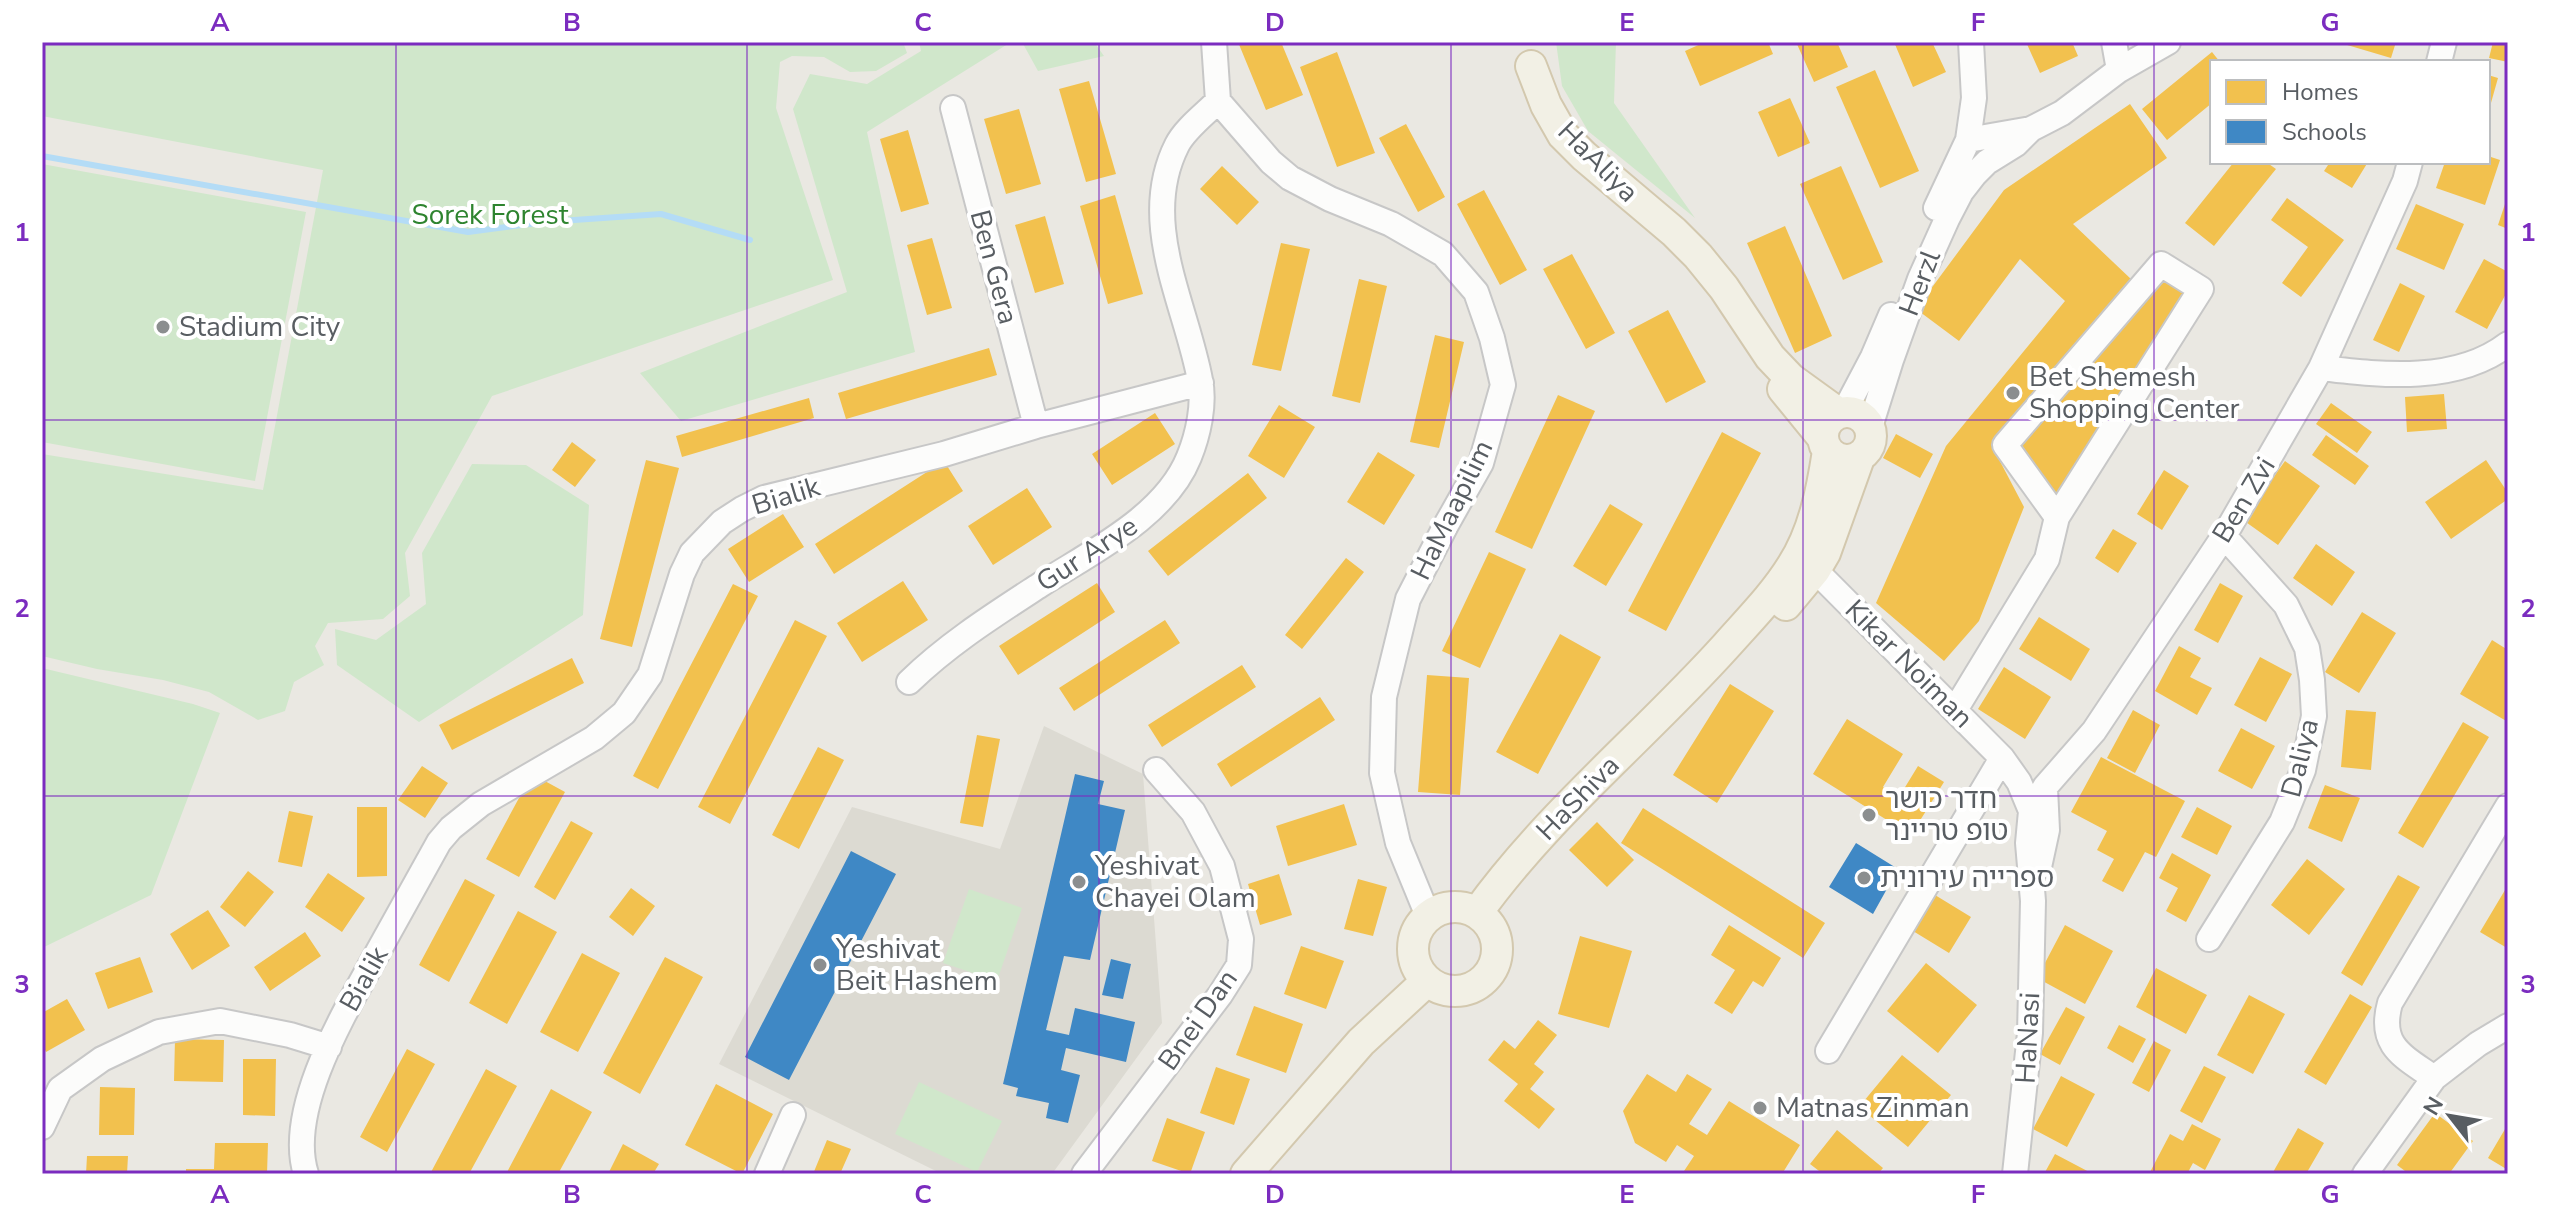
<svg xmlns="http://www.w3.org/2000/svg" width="2550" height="1216" viewBox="0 0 2550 1216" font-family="'Nunito Sans','Noto Sans Hebrew',sans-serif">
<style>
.education{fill:#dcdad2}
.green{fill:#d0e7cb}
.homes{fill:#f2c14e}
.schools{fill:#3f88c5}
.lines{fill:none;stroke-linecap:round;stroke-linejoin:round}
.stream{stroke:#b4dcf6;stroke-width:6}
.minor-casing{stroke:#c7c7c7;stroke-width:28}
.major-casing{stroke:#d3c8ae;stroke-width:34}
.minor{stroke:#fcfcfb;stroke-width:24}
.major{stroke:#f2f0e5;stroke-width:30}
.grid{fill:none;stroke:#7b2cbf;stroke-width:2;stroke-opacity:0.55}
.poi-dot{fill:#8b8e8f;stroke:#fff;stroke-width:3}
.labels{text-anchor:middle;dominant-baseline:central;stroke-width:8;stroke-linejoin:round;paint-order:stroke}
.street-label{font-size:28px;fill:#585d62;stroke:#fff}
.park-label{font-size:28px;fill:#2e842f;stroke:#fff}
.poi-label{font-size:28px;fill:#585d62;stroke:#fff;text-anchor:start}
.neatline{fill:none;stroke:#7b2cbf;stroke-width:3}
.grid-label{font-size:26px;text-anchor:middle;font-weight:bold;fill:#7b2cbf}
</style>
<rect width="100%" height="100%" fill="#eae8e2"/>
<!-- education -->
<path class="education" d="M1044,726L1143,774L1162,1023L1052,1174H942L719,1064L852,807L1000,849Z"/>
<!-- green -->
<path class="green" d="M42,42H903L907,53L876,71L850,72L824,57L792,56L780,62L776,108L833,280L492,396L405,553L410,596L383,619L328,623L315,646L324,665L294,682L285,711L258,720L209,692L163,680L97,669L42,656V454L263,490L323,170L42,116Z
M919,42H1011L867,132L915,352L681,421L640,373L847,292L793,109L810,74L867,84L921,51Z
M1022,42H1094L1104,56L1038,71Z
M1556,42H1616L1614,103L1695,218L1588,131L1562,86Z
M42,164L306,212L255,481L42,442Z
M472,464L526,465L589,505L583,615L419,722L337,665L335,629L376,640L426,604L422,553Z
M42,668L193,704L220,713L151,895L42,948Z
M969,889L1022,908L997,981L943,963Z
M919,1082L1002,1121L977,1172L895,1134Z"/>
<!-- homes -->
<path class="homes" d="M1238,42H1281L1303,95L1266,110Z
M1705,42H1768L1773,54L1700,86L1685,51Z
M1796,42H1837L1848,67L1814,82Z
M1894,42H1932L1946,72L1913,87Z
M2026,42H2072L2078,56L2040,73Z
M2337,42H2396L2391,58Z
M2493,42H2508V62L2489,58Z
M1337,52L1375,153L1337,167L1300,67Z
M2212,52L2220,62H2212V103L2167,140L2142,109Z
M1875,70L1919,171L1880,188L1836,87Z
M2488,75L2498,78L2489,110H2488Z
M1089,81L1116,174L1086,182L1059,89Z
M1790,98L1810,143L1778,157L1758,112Z
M2130,104L2167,158L2073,224L2132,280L1992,446L2024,507L1979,621L1944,661L1876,603L1946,446L2065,301L2020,259L1959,341L1916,309L2004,190Z
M1019,109L1041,184L1006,194L984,119Z
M1406,124L1445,197L1418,212L1379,138Z
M908,130L929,204L901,212L880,139Z
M2488,156L2500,160L2485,205L2436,188L2445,162H2488Z
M2234,162H2266L2276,169L2214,246L2185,223Z
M2330,162H2368L2352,188L2324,171Z
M1222,166L1259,202L1237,225L1200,189Z
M1841,166L1883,262L1843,280L1800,184Z
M1484,190L1527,270L1500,285L1457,204Z
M1115,195L1143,294L1108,304L1080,206Z
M2287,198L2344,240L2301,297L2282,283L2308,247L2271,220Z
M2507,198H2508V229L2498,225Z
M2416,204L2464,224L2444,270L2396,249Z
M1045,216L1064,284L1035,293L1015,225Z
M1785,226L1832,336L1795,353L1747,243Z
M932,238L952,308L927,315L907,245Z
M1281,243L1310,249L1281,371L1252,365Z
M1572,254L1615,333L1586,349L1543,269Z
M2484,259L2508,272V290L2487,329L2455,312Z
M1359,279L1387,286L1360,403L1332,396Z
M2162,279L2187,294L2056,498L2019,446Z
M2400,283L2425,296L2399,352L2373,340Z
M1668,310L1706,382L1666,403L1628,331Z
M1435,335L1464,342L1439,448L1410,442Z
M989,348L997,375L846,419L838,393Z
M2444,394L2447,429L2407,432L2405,397Z
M1558,395L1595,411L1532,549L1495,532Z
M809,398L814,418L682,457L676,436Z
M2331,403L2372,432L2357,453L2316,424Z
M1279,405L1315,427L1284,478L1248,456Z
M1155,413L1175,444L1112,485L1092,454Z
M1722,432L1761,453L1666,631L1628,611Z
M1896,434L1933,454L1920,478L1883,458Z
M2326,435L2369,466L2355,485L2312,455Z
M572,442L596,460L575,487L552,470Z
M1378,452L1415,475L1384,525L1347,502Z
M646,460L679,468L632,647L600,639Z
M2486,460L2508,493V499L2451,539L2425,502Z
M944,461L963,491L834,574L815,544Z
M2285,461L2320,486L2278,545L2243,520Z
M2164,470L2189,486L2162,530L2137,514Z
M1248,473L1267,498L1168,576L1148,551Z
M1027,488L1052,527L993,565L968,526Z
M1610,504L1643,524L1606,586L1573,566Z
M783,514L804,547L749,582L728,549Z
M2113,529L2137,543L2118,573L2095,558Z
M2316,544L2355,572L2332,606L2293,578Z
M1489,552L1526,569L1480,668L1442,651Z
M1346,558L1364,572L1302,649L1285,635Z
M903,581L928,620L862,662L837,623Z
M1097,583L1115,612L1018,675L999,646Z
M2220,583L2243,596L2218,643L2194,630Z
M733,584L758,596L658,789L633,776Z
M2362,612L2396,633L2359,693L2325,672Z
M2039,617L2090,649L2071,681L2019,649Z
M795,620L827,636L730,824L698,807Z
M1165,620L1180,643L1074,711L1059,688Z
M1560,634L1601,657L1538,774L1496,752Z
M2492,640L2508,650V722L2460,694Z
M2179,646L2201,658L2190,677L2212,688L2197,715L2155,691Z
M2260,657L2292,674L2266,722L2234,705Z
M572,658L584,683L452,750L439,725Z
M1242,665L1256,687L1162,747L1148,725Z
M2004,667L2051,697L2025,739L1978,709Z
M1427,675L1469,678L1460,795L1418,792Z
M1730,684L1774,711L1717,803L1673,775Z
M1320,697L1335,720L1231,787L1217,764Z
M2133,710L2160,725L2135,773L2107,758Z
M2346,710L2376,712L2371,770L2341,767Z
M1847,719L1903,754L1883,787L1899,797L1918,766L1944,782L1911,835L1813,774Z
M2463,722L2489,737L2423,848L2398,833Z
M2241,728L2275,746L2252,789L2218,771Z
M977,735L1000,739L983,827L960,823Z
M818,747L844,760L799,849L772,835Z
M2101,757L2185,801L2156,857L2145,852L2123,892L2102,881L2114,859L2097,850L2107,831L2071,812Z
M422,766L448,783L425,818L398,800Z
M532,774L565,792L519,877L486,859Z
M2325,785L2360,798L2342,842L2308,828Z
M1344,804L1357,845L1288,866L1276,826Z
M357,807H387V876L357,877Z
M2197,807L2232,826L2217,855L2181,837Z
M1643,808L1825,923L1803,958L1621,843Z
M289,811L313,816L302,867L278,862Z
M571,821L593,833L555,900L534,887Z
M1597,822L1634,860L1607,887L1569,850Z
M2172,853L2211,875L2186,922L2166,911L2178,888L2159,878Z
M2307,859L2345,889L2309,935L2271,905Z
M248,871L274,892L245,927L220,907Z
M328,873L365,898L342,932L305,907Z
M1279,874L1292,915L1260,925L1248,884Z
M2398,875L2420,887L2362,986L2341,973Z
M465,879L495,895L449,982L419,965Z
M1358,879L1387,887L1373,936L1344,929Z
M2508,885V946L2507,948L2480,932Z
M631,888L655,906L633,936L609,917Z
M1935,895L1971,917L1949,953L1913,931Z
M208,910L230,946L192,970L170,934Z
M518,911L557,932L507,1024L469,1003Z
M1729,925L1781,958L1763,987L1753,981L1732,1014L1714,1003L1735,970L1711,955Z
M2065,925L2113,951L2085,1004L2037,978Z
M305,932L321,956L270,991L254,967Z
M1580,936L1632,951L1609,1028L1558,1014Z
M1301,946L1344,961L1326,1009L1284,994Z
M582,953L620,973L578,1052L540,1032Z
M140,957L153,992L108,1009L95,973Z
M665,957L703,977L640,1094L603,1073Z
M1926,963L1977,1005L1938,1053L1887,1011Z
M2156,968L2207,995L2186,1034L2136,1007Z
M2350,994L2372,1007L2326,1085L2304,1072Z
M2249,995L2285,1014L2253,1074L2217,1055Z
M67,999L85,1030L46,1052L42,1044V1013Z
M1254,1006L1303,1024L1286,1073L1236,1055Z
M2066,1007L2085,1017L2060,1065L2040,1054Z
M1538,1020L1557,1035L1534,1064L1544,1072L1530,1089L1555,1109L1539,1129L1504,1101L1518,1084L1488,1060L1504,1040L1515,1049Z
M2119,1025L2146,1039L2133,1063L2107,1048Z
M175,1039L224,1040L223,1082L174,1081Z
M2154,1041L2171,1050L2149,1092L2132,1083Z
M407,1049L435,1064L387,1152L360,1137Z
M1902,1055L1951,1095L1908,1147L1859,1107Z
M243,1059H276L275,1116L243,1115Z
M2204,1066L2226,1077L2202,1123L2180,1111Z
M1216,1067L1250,1079L1234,1125L1200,1113Z
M486,1069L517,1086L469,1174H430Z
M1647,1074L1676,1092L1687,1074L1712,1089L1689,1124L1707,1135L1729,1101L1800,1145L1782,1174H1682L1694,1156L1677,1145L1666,1162L1635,1143L1623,1111Z
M2061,1076L2095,1094L2067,1147L2033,1129Z
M716,1084L773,1114L742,1174L685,1145Z
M100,1087L135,1088L134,1135H99Z
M551,1089L592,1112L558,1174H506Z
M2435,1113L2473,1141L2449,1174H2409L2397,1165Z
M1167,1118L1205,1132L1190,1174L1152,1161Z
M2192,1124L2221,1139L2205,1170L2193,1163L2187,1174H2149L2170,1134L2183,1141Z
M2508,1124V1170L2488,1158Z
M2298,1128L2324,1143L2306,1174H2272Z
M1837,1130L1883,1168L1878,1174H1823L1810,1164Z
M827,1140L851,1149L840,1174H813Z
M215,1143H268L267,1174H186V1169H214Z
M623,1144L659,1164L653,1174H608Z
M2055,1154L2093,1174H2044Z
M87,1156H128L127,1174H86Z"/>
<!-- schools -->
<path class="schools" d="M1075,774L1104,781L1098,804L1125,810L1090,960L1064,956L1046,1030L1069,1035L1075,1008L1135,1022L1126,1062L1066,1048L1061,1070L1080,1075L1068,1123L1046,1118L1049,1103L1016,1096L1018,1088L1003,1084Z
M1856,843L1898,869L1873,914L1829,887Z
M851,851L896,874L789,1080L745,1057Z
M1111,959L1131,964L1123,999L1102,995Z"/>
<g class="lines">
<!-- stream -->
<path class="stream" d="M42,156L468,232L545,222L661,214L750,240"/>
<defs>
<path id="minor" d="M1214,42L1218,101L1271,162L1290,178L1330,199L1391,224L1443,254L1476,292L1492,338L1503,385L1481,463L1446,525L1408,599L1384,697L1382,773L1398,843L1428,916
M2114,42L2119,70
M2439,62L2444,42
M953,108L1036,426
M1968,140L2031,129
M1936,208L1968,140L1974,98L1971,42
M2321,368C2382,375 2456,384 2508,344
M1844,412L1873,357L1891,315
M1870,427L1891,360L1920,279L1947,219L1961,192L1975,174L1987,162L2016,144L2031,129L2062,113L2119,70L2168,42
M1815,570L2002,758L2019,782L2031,811L2028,843L2033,901L2030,1033L2015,1174
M909,682C948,644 994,615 1040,585C1091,552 1165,517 1189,457C1198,435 1205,404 1200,380C1186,304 1138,222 1177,145C1185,129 1205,114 1218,101
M1955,710L2047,559L2057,517L2201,289L2161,264L2005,445L2057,517
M2031,811L2045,787L2094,731L2224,536L2321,368L2405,181L2410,162
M2039,867L2047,830L2045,788
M2209,939L2282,822L2303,770L2314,716L2312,680L2307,648L2286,605L2224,536
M1828,1051L2002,758
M2434,1078C2403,1056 2378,1046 2390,1003L2508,806
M42,1127L60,1089L102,1059L159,1032L220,1021L290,1035L329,1047
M306,1174C285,1108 348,1007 379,950C399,914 419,878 439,842L451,828L481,804L594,738L624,713L650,675L682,574L692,553L722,522L742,509L764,498L944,454L1036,426L1201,383
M767,1174L793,1115
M1084,1174L1220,995L1239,965L1241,939L1222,866L1193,812L1156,770
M2365,1174L2434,1078L2478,1044L2508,1026"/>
<path id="major" d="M1531,66L1546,105L1563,135L1584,156L1674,232L1698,256L1724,288L1770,357L1791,379L1838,413
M1783,389L1823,438
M1823 436a24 24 0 1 1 48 0a24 24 0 1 1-48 0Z
M1786,605L1815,570L1825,553L1859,458
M1413 949a42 42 0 1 1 84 0a42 42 0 1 1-84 0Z
M1477,913C1548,814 1645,736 1726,646C1749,620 1774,595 1792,566C1814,532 1822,490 1828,451
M1246,1174L1361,1042L1427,981"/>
</defs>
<!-- minor casing -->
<use href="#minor" class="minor-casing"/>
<!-- major casing -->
<use href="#major" class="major-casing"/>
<!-- minor -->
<use href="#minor" class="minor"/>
<!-- major -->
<use href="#major" class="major"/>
</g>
<!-- grid -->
<path class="grid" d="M396,42V1174M747,42V1174M1099,42V1174M1451,42V1174M1803,42V1174M2154,42V1174M42,420H2508M42,796H2508"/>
<!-- markers -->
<g class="poi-dot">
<circle cx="163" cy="327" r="8"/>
<circle cx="2013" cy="393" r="8"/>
<circle cx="1869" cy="815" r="8"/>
<circle cx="1864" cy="878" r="8"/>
<circle cx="1079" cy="882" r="8"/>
<circle cx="820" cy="965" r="8"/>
<circle cx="1760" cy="1108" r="8"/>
</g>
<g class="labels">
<!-- street labels -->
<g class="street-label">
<text transform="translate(1598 162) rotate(45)">HaAliya</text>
<text transform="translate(994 267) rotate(75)">Ben Gera</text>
<text transform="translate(1920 283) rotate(-69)">Herzl</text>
<text transform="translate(786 496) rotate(-17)">Bialik</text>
<text transform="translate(2244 500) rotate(-59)">Ben Zvi</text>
<text transform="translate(1452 510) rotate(-64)">HaMaapilim</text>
<text transform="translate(1087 554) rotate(-33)">Gur Arye</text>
<text transform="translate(1909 664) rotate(45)">Kikar Noiman</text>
<text transform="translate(2300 758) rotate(-76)">Daliya</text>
<text transform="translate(1578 798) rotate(-46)">HaShiva</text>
<text transform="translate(364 979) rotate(-61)">Bialik</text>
<text transform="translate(1198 1020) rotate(-55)">Bnei Dan</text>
<text transform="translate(2028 1038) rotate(-87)">HaNasi</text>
</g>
<!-- park labels -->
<g class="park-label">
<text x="490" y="215">Sorek Forest</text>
</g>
<!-- poi labels -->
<g class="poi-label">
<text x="179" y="327">Stadium City</text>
<text x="2029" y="377">Bet Shemesh<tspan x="2029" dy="32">Shopping Center</tspan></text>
<text x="1885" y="799">חדר כושר<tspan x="1885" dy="32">טופ טריינר</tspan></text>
<text x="1095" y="866">Yeshivat<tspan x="1095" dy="32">Chayei Olam</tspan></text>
<text x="1880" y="878">ספרייה עירונית</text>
<text x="836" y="949">Yeshivat<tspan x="836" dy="32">Beit Hashem</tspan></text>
<text x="1776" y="1108">Matnas Zinman</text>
</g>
</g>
<!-- border -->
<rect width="2550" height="1216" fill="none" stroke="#ffffff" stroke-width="88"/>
<!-- legend -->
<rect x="2210" y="60" width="280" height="104" fill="#ffffff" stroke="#bcbec0" stroke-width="2"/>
<rect x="2226" y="80" width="40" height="24" fill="#f2c14e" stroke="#bcbec0" stroke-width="2"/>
<text x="2282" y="100" font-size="24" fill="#585d62">Homes</text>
<rect x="2226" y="120" width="40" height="24" fill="#3f88c5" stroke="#bcbec0" stroke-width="2"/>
<text x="2282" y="140" font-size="24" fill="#585d62">Schools</text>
<!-- north arrow -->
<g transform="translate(2450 1116) rotate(301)" stroke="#ffffff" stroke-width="6" paint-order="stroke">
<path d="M0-6L14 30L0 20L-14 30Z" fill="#585d62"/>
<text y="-12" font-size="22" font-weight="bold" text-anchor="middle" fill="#585d62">N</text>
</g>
<rect x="44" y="44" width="2462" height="1128" class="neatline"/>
<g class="grid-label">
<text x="220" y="31">A</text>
<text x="572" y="31">B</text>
<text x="923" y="31">C</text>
<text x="1275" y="31">D</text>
<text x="1627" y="31">E</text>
<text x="1978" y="31">F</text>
<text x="2330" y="31">G</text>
<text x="22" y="241">1</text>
<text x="2528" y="241">1</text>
<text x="22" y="617">2</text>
<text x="2528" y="617">2</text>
<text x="22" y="993">3</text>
<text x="2528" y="993">3</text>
<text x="220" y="1203">A</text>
<text x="572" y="1203">B</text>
<text x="923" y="1203">C</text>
<text x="1275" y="1203">D</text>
<text x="1627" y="1203">E</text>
<text x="1978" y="1203">F</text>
<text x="2330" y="1203">G</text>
</g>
</svg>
